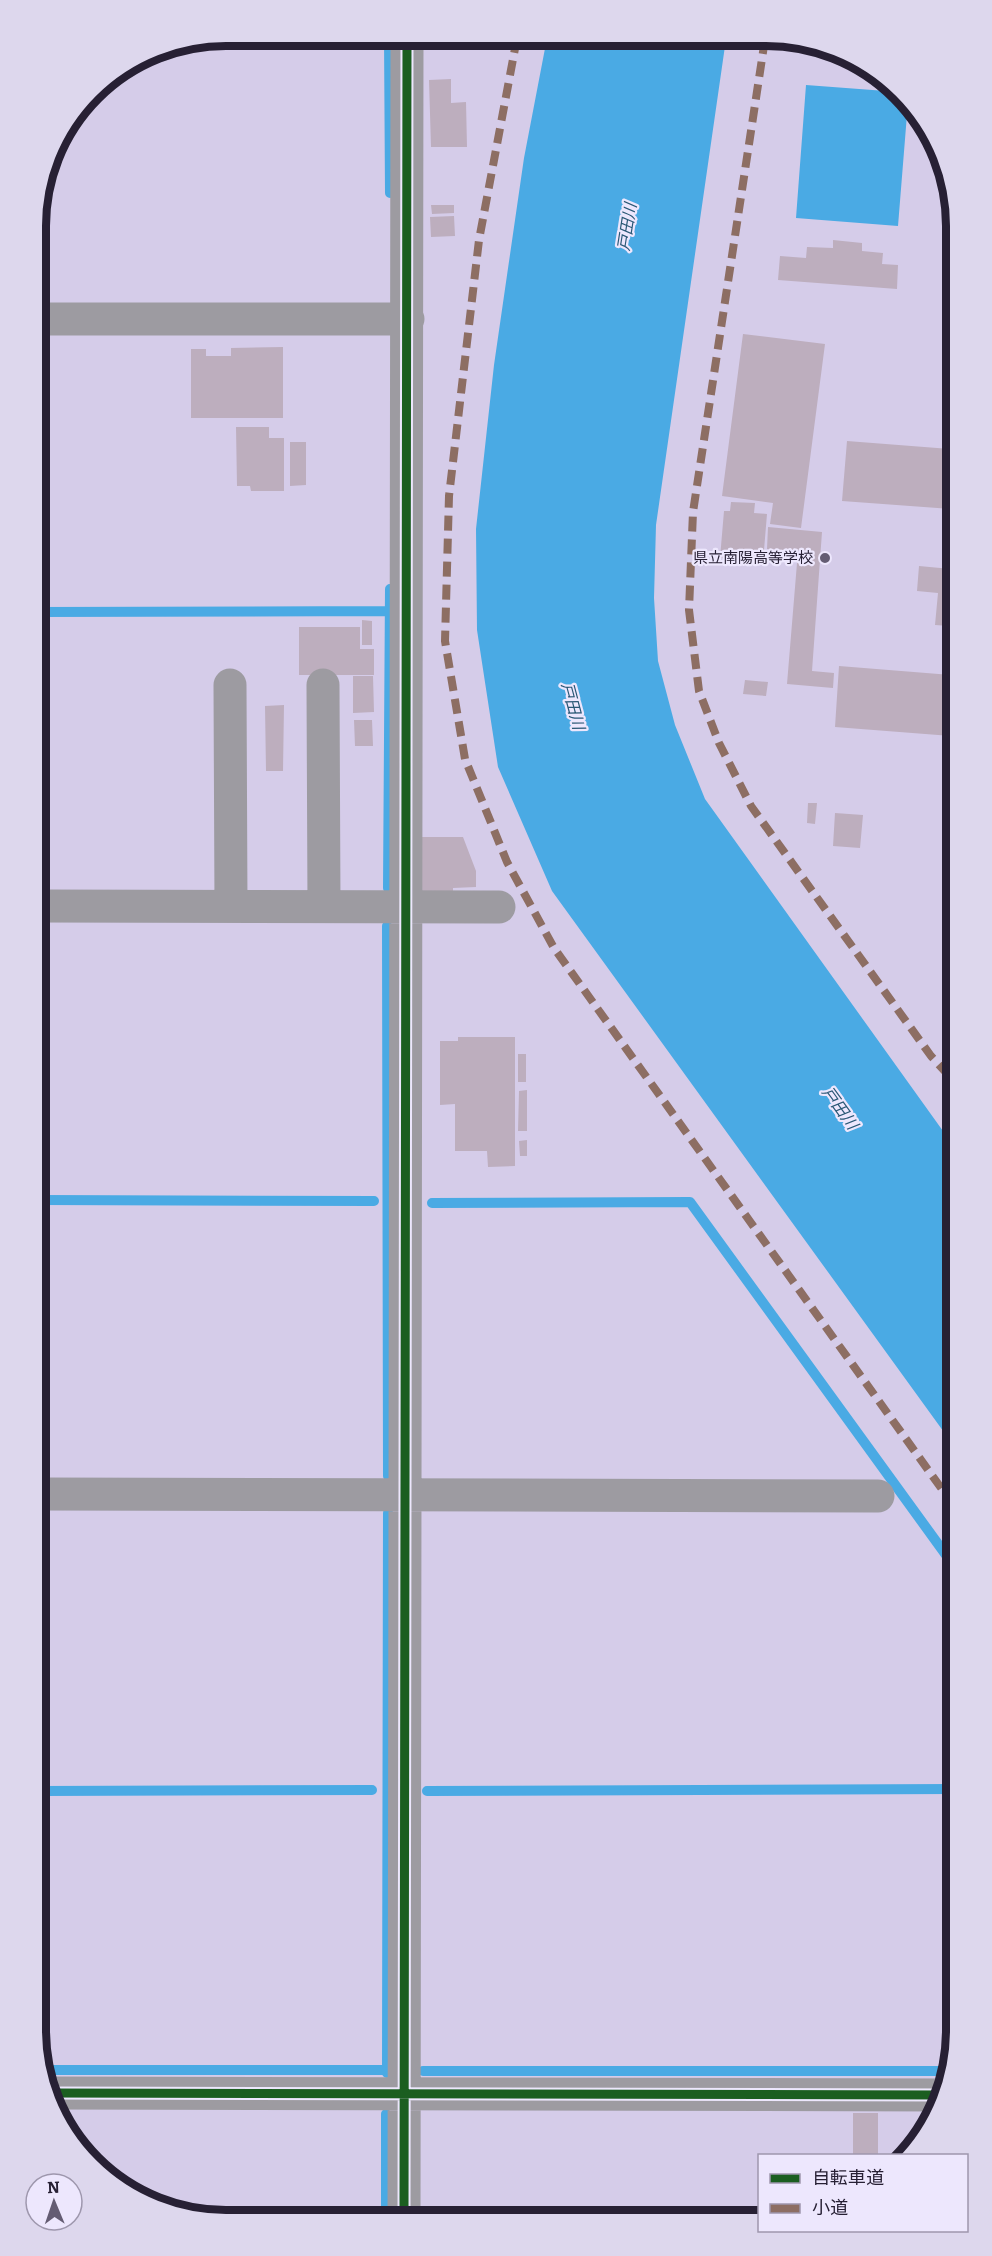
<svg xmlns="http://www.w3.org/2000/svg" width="992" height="2256" viewBox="0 0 992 2256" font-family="Bitter,'Noto Sans JP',serif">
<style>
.water{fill:#4aaae4}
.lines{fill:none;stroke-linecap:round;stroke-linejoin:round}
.stream{stroke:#4aaae4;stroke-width:10}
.building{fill:#bdaebe}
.minor{stroke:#9d9ba1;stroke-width:33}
.quiet{stroke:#8d6e63;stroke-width:8;stroke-dasharray:15 8;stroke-linecap:butt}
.cycleway-casing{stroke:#ede7fd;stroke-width:13}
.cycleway{stroke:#1b5e20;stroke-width:9}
.poi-dot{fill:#645c73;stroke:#ede7fd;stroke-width:2}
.labels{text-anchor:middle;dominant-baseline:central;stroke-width:4.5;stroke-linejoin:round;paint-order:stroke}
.poi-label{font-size:15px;fill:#272034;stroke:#ede7fd;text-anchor:end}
.water-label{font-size:16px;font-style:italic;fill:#295775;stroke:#ede7fd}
.rim{fill:none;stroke:#272034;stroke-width:8}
</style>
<rect width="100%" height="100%" fill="#d5cce9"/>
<!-- water -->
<path class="water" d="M547,38L726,39L656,525L654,598L658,661L675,725L705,799L953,1145L954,1446L552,891L498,767L477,630L476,529L494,365L524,158Z
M806,85L899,92L908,102L898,226L796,218Z"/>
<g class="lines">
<!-- stream -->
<path class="stream" d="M389,37L390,193
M38,612L390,611
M388,888L390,589
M387,926L388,1476
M40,1200L374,1201
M432,1203L690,1202L954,1566
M42,1791L372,1790
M427,1791L955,1789
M43,2070H387
M423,2071H949
M387,2073L388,1513
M386,2114V2215"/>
</g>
<!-- building -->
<path class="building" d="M451,79V103L466,102L467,147H431L429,80Z
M431,205H454V213L432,214Z
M454,216L455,236L431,237L430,217Z
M833,240L862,243V251L883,253L882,264L898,265L897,289L778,280L780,256L806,258L807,247L833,248Z
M743,334L825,344L801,528L770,524L773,503L722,496Z
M283,347V418H191V349H206V356H231V348Z
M948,352H950V390H945Z
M236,427H269V438H284V491H251L250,486H237Z
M847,441L950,449L951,509L842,501Z
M290,442H306V485L290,486Z
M731,502L755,503L754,513L767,514L763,562L720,558L724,511H730Z
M768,527L822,532L812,671L834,673L833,688L787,684L798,551L767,549Z
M919,566L951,569L950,626L935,625L938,593L917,591Z
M362,620L372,621V645H362Z
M299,627H360V649H374V675H361V663V675H299Z
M839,666L951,675V736L835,727Z
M353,676H373L374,712L353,713Z
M745,680L768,682L766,696L743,694Z
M284,705L283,771H266L265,706Z
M354,720H372L373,746H355Z
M808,803H817L815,824L807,823Z
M835,813L863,815L860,848L833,846Z
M422,837H463L476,871V887L453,888V894L422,895Z
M458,1037H515V1166L488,1167L487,1151H455V1104L440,1105V1041H458Z
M518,1054H526V1082H518Z
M527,1090V1131H518L519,1091Z
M527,1140V1156H520L519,1141Z
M853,2113H878V2156H853Z"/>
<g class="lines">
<!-- minor -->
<path class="minor" d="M37,319H408
M230,685L231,906
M323,685L324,906
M39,906L499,907
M41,1494L878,1496
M48,2093L943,2095
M404,2215L407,37"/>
<!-- quiet -->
<path class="quiet" d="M517,38L479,240L449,496L445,641L465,759L507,862L554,948L954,1506
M765,39L693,512L689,610L699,691L719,743L751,806L931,1056L952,1079"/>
<defs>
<path id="cycleway" d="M48,2093L943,2095
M404,2215L407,37"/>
</defs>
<!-- cycleway casing -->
<use href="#cycleway" class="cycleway-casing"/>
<!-- cycleway -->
<use href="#cycleway" class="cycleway"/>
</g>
<!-- markers -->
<circle class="poi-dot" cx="825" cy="558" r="6"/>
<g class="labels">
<!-- poi labels -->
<g class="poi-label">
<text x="813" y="558">県立南陽高等学校</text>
</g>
<!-- water labels -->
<g class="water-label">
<text transform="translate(627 227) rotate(-81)">戸田川</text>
<text transform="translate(573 706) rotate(75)">戸田川</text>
<text transform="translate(840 1108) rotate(54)">戸田川</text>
</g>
</g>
<!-- crop -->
<path d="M0 0H992V2256H0ZM226 46H766A180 180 0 0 1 946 226V2030A180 180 0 0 1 766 2210H226A180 180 0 0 1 46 2030V226A180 180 0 0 1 226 46Z" fill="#ddd7ed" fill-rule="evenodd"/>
<path class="rim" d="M226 46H766A180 180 0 0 1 946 226V2030A180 180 0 0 1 766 2210H226A180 180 0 0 1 46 2030V226A180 180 0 0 1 226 46Z"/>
<!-- legend -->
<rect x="758" y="2154" width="210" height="78" fill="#ede7fd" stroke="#9e97ad" stroke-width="1.5"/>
<rect x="770" y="2174" width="30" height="9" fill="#1b5e20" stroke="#9e97ad" stroke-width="1.5"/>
<text x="812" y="2184" font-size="18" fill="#272034">自転車道</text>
<rect x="770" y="2204" width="30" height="9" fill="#8d6e63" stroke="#9e97ad" stroke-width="1.5"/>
<text x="812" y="2214" font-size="18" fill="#272034">小道</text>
<!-- north arrow -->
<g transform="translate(54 2202) rotate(358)"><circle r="28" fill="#ede7fd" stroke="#9e97ad" stroke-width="1.5"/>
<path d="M0-4.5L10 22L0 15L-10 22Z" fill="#645c73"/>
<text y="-9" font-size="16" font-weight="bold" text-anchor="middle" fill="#272034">N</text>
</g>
</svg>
